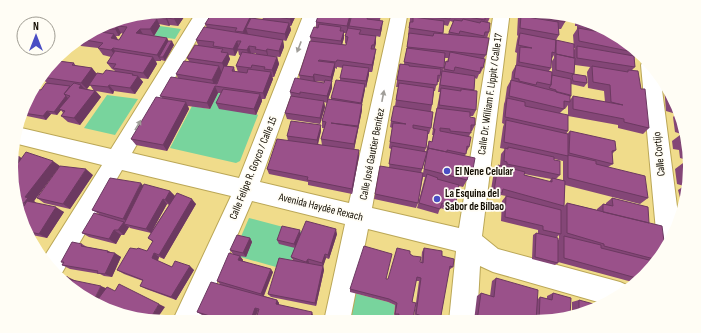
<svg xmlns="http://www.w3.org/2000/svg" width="701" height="333" viewBox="0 0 701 333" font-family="'Sofia Sans Condensed',sans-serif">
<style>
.green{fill:#78d49d}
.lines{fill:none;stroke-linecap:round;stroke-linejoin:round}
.street-casing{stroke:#bba757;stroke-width:2}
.street{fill:#fff;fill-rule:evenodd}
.wall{fill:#844677;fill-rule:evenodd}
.shaded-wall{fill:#6c3961}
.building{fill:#9a518a;stroke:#6c3961}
.oneway{fill:#a09e99}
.poi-dot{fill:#4a4ec4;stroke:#fffdf5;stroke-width:1.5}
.labels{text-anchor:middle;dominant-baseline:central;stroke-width:3.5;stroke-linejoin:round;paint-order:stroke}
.street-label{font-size:11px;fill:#120c00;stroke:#fffdf5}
.poi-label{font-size:11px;font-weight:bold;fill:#120c00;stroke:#fffdf5;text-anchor:start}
</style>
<rect width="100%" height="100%" fill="#f0dc8b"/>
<!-- green -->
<path class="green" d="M160,26L181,29L175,39L154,36Z
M218,93L226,94L258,115L240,161L236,163L170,148L192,106L210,109Z
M107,95L138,99L115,135L84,128Z
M249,218L302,232L291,262L280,259L276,267L233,255Z
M350,292L388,302L395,305L393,321H349L352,306Z"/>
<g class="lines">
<defs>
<path id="street" d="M197,11H213L132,153L239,178L305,11H321L260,182L349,203L392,11H408L372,208L459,228L494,11H510L482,236L498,249L620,282L629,286L630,288L605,304L493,272L480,266L477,321H449L456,251L368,229L350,321H324L345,224L252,201L200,322H172L231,196L122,170L59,278L44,257L102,165L14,143V136L17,127L111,149Z
M646,59L661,82L679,222L663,252L660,250L657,242L641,65L643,60Z"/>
</defs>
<!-- street casing -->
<use href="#street" class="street-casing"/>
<!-- street -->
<use href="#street" class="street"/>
</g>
<!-- wall -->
<path class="wall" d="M166,11H192L190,14L182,12L184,17L178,26L170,25L169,26L159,24L160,26L154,36L167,38L168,41L174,45L165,61L161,60V61H156L157,64L148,79L140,78L143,82L135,94L114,91L113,94L96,91L101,97L80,125L68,122L61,116L63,113L61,110L57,115L51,114L46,120L22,115L27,101L41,90L47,83L42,78L58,59L60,61L74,63L76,66L92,68L97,74H103L115,71L114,70L112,69L107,63L111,57L103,55L98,48L81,46L77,40L116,19L142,17L141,15ZM121,33L123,34L119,40H118L116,36H119ZM90,85L94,91L87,89Z
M215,11H259L255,19L263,20L262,15L296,11L297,13L291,26H290L291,30L286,41L283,40L284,47L280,57L268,56L277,57L279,64L274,77H272L273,79L265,99H262V101L256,115L219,109L216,103L221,93H218L210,109L188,106L189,109L167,151L136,145L131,139L162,98L160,96L178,78L176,74L189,61L187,58L198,45L196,40L207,28L205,24L216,14ZM238,50L239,55L241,56L236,66L238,72L235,71L234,67L227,66L230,59L228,55L235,56ZM251,53H256V54H250Z
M320,11H382L380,20L382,28L380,37L376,36V43L374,49L375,56L372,72H369L366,88L365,87L362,104V110L354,150L359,156L352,194L308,185V182L269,174L267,169L288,141L287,136L321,131L318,145H322L321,139L324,128H322V121L327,103L324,102L325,107L320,124L287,119L285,113L291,97L290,92L300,79L299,75L311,41L310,37L316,28V22ZM344,33H346L345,36V43L346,44V45H342L344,38ZM337,67L343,68L340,78V81L331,98V100L328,99L332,88V81L335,68L337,69ZM315,81L325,82L324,83L315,82Z
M411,11L490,17L488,22L489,32L487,38L486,55L484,58L483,68L480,74H479L477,79L475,78L474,91L476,110L473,116H470V117L475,125L472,131H471L469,137V147L465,155L473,169L469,177H468L467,180L463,187L459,186L455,207L452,211L440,208L438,214L417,208L425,177H423L418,203L416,208L374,199L375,194L389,168L391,149L389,148L392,128L390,127L391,121L395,106L398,87H396L400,64H404L409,35H408ZM450,21L453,22L448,34H443L444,25L448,26ZM445,58H448L447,62L446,61L443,71ZM441,74L438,92H440L437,108L435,115L432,135H433L432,142L429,141L427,147L426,152L425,151L426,148L428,134H429L431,128V111L432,105L434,91H435L437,82H439ZM426,157L423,173H421Z
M516,11H535L565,22L561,29H559V35L556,40L574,50L575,48H574L573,35L577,29V26H575V19L594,23L604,31L603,33L638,53L634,58L635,67L632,70L641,89L649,128L643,134L618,128V125L568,116V105L565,109H564L560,113L568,131L566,134H567L570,131L616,150L612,154L613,164L608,167L648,198L640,204L565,185L564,206L567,203L597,210V209L603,204H606V203L612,198L649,223L658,260L636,283L558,262V240L559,239V235L556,238L558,263L555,265L532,259L533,235L536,233H538V230L501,221L502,201L506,196L501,195L499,198L490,196L494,171L498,165L500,166L501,154L505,149L500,148L503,127L504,124L502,123L504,104L505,101L507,87L511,80V81L512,72L516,65L517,53L515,52L517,40L518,36L517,35L518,16H515ZM554,55V58L552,61V72L549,71L551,68V60ZM575,65L590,67L587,72L588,88L604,91L605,102L573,96L570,100V97L571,96V84L584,87L587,83L574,74ZM554,159L563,161V181L556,179L560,175ZM524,174L551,179L549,182L524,175Z
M664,86L678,107L684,135L675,132L673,117L676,114L666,111Z
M680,135L684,136L690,167L682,205L678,190L684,186L677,184L675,169L687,160L680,158L679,150L673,149L672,141Z
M22,158L60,166L34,201L36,203L64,212L47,238L27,234L12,187Z
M93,175L70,209L44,203L37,198Z
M143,186L170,191L175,196L196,204L164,259L159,257L158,261L172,267L194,270L176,300L146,289L140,286L143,281L124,274L117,270L137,249L147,251L153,242L148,238L151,233L130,228L129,227L124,235H121L116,244L89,237L82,233L99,214L92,210ZM167,204L169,205L152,231Z
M301,234H337L329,259L326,258L323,266L324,270L316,306L271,297L268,294L293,260L291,257L295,248L279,244L277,240Z
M250,238L252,242L246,257L233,255L240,256L243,260V261L273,272L264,296L277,300L279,303V305L313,315L311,321L255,322L258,310L254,322H225L202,315L197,312L220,284L217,281L233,254L230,250Z
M82,244L87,247L108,251L121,257L112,277L104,276L100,274L70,269L62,265L63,263L61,262Z
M424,248L442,256L453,267L449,270L440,321H427L414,317L419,281H416L412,302L413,318L423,321H397L398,317L394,316L395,305L388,302L350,292V289L388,279L410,254L421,263L422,252Z
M496,278L538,299L540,297L547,299V296L553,293L570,317L555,321H474L477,296L481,293L490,296L492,281Z
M579,300L594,310L572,316V302Z"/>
<!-- shaded-wall -->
<path class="shaded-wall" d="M180,11H181L184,17L178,26L174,19Z
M253,11H259L250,29L246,28L248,34L245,39L243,32Z
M294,11H296L297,13L291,26L290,19Z
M350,15V22L347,33V26Z
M167,18L170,25L169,26L166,19Z
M157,19L160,26L154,36L150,29Z
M383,21L382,28L380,37V30Z
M289,23L291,30L286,41L285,34Z
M117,26L121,33L119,36L115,29Z
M140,29L144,36L136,33Z
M344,31V38L341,48V41Z
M114,34L119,41L111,38Z
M376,36V43L374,52V45Z
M167,38L170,44L172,41L174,45L165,61L163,57H159L161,60V61L157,55Z
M283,40L284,47L280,57L279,51Z
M237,41L239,47L237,49L238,50L235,56L233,49Z
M249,46L251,53L249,57L247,50Z
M113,48L118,55L116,57L111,50Z
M267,49L268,56V58L266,51Z
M376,49L375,56L372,72V65Z
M228,53L230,59L225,70L222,63Z
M153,57L157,64L148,79L143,73Z
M277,57L279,64L274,77L272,70Z
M335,63V70L332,81V88L327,103V96L331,83V77Z
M219,66L222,73L215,86L212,80Z
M92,68L97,75L89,85H90L87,89L81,83Z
M369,68V75L366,88V81Z
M271,72L273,79L265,99L263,93Z
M133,74L136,79L138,76L143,82L135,94L130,88Z
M314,74L315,81L314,84L313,77Z
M365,84V90L361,109V103Z
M81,85L87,91L79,88Z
M109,85L114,91L113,94L108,87Z
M215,86L218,93L210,109L207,103Z
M95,91L101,97L80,125L74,118Z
M260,94L262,101L256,115L254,109Z
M66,96L69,99L59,109L61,110L57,115L54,112Z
M324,101L325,107L320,124V118Z
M186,102L189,109L167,151L163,145Z
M362,104V110L354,150V144Z
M47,111L51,114L46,120L43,116Z
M321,125V131L317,146V140Z
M359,150V156L352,194V189Z
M20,157L28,162L12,185L13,167Z
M53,161L60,166L34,201L36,203L32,208L24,203L25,197Z
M86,169L93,175L70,209L63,204Z
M141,183L146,189L129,223L123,219Z
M170,191L175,196L170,205L165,200Z
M163,199L167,204L151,233L146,229Z
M192,199L196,204L164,259L159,255Z
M56,207L64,212L47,238L39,234Z
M124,222L127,224H124L129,227L124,235L118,230Z
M336,229L337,234L329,259L328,255Z
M114,230L121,235L116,244L109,239Z
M300,230L301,235L296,248L294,244Z
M250,238L252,242L246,257L243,253Z
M33,243L39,246L37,249Z
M108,251L114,254L115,253L121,257L112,277L105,274L107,252Z
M154,253L159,257L157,262L152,258Z
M325,254L326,258L323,267L322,263Z
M240,256L243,260L241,264L238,260Z
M308,259L309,263L307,266L306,262Z
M190,266L194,270L176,300L171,297Z
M323,266L324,270L316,306L315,303Z
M271,269L273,272L263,297L261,294Z
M68,277L76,281L75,283L67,279Z
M101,286L108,289L100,306L93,302Z
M277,300L279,303L278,307L276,304Z
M159,304L165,307L156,320L150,319Z
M255,308L258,310L254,322H250Z
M312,312L313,315L311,321L310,322Z"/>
<!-- building -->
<path class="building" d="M166,11H180L174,19L167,18L166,19L142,15Z
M225,11H253L243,32L235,31L237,28L205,24L212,13L243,17L244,13Z
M264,11H294L290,19L262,15Z
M320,11L350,15L347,26L316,22Z
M331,11H353L352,14Z
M354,11H382L380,17L353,14Z
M412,11H491L490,17L485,16V20L451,14L450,19L411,15Z
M521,11H535L565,17V22L521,14Z
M352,14L368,16L367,19L383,21L380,30L349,26Z
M135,16L157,19L150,29H140L136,33L167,38L157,55L113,48L111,50L98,48L103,43L79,39L95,31L114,34L111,38L119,40L127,27L117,26L115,29H110L101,28L116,19Z
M521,16L558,22L559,35L520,28Z
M413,17L444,21L443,33L409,28L410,22H413Z
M251,18L289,23L285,34L246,28Z
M463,19L480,23L481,21L490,23L489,32H485L484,36L460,31L459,34L449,32L454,20L462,21Z
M581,20L594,23L604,30V31L586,28L587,24L581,23Z
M319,24L341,27L340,31H344L341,41L310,37L314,27L318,28Z
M204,27L283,40L279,51L267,49L266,51L255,49L256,47L249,46L247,50L237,49L241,41H237L233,49L213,46L214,42L196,40Z
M348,28L361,30L359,34L376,36L374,45H372L371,49H376L372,65L337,60L336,62L319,60L318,61L335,63L331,77L314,74L313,77L299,75L310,41L346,45L348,37L345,36Z
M578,28L611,34L638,53L579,41Z
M409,33L433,36L434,33L489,38L486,55L407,47Z
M520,33L556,40L555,53L552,52L551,68L519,62L520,47L532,48L518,45Z
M556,40L574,44V58L556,54Z
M168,41H172L163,57H159Z
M195,45L223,49L221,52L228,53L222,63L187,58Z
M577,46L634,56L635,67L577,58Z
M407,48L445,53L444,68L404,62Z
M115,51L153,57L143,73L113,68L116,64L107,63Z
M242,52L277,57L272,70L264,69L265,67L252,65L251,68L236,66Z
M450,52L485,59L483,68L481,67L480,72L455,67L454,71L444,69L446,61L448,62Z
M556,54L575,58L574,74L556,70Z
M58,59L59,60L58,61L74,63L72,65L92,68L81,83L42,77Z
M184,61L219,66L212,80L176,74Z
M400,64L409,65V66L441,69L440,76L438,75L437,85L397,80Z
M343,65L369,68L366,81L340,78Z
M516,65L552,72L551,85L537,82L536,85L519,81V79L514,78Z
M224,66L234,67L232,71L247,73L248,69L271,72L263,93L215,86L207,103L160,96L171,77L217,84Z
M592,66L628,72V70L638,71L641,89H645L649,128L624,122V119L573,109V96L623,105L611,102L610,85L593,82Z
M106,70L133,74L132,75L138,76L130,88L109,85L108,87L89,85L97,73L103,74Z
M442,71L475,76L474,90L440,85Z
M573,74L586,76L587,83L573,81L572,76Z
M552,75L571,79V96L556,92V90L549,88L551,85Z
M295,78L324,83L325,80L332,81L327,96L300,92V94L290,92Z
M336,80L365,84L361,103L331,98Z
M511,80L570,95V102L564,101V109L509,96Z
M46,83L70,86L64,94L66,96L54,112L47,111L43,116L23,113L27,101L37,89L41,90Z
M74,83L81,85L79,88L95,91L74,118L61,116L65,111L59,109L70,96L64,94L70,87Z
M399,83L434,88L432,105L396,100Z
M441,88L461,91V89L477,91L476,110L439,105Z
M223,89L260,94L254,109L216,103Z
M291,96L324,101L320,118L285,113Z
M156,97L186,102L163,145L131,139Z
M507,98L525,102V106L568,115V131L505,117Z
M328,99L362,104L358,126L331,123L358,127L354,144L321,139L326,122L322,121Z
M673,99L677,106L673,105Z
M394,106L433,112L431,128L413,125V128L428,131L426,148L390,142L393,123L406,124L391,121Z
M437,108L470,112V117L475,118V125H471V133L450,131V129L440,128V131L471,137L469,147L467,146L466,154L447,150V152L428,148V150L429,141L432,142L435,129H433Z
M506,120L568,134V156L504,142Z
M291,121L321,125L317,140L287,136Z
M570,131L615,141L616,150L612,151L613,164L569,153Z
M680,135L684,136L685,144L681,143Z
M277,139L359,150L352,189L307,180L308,177L267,169Z
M392,146L427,152L422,169L389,164Z
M508,147L554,157V160L560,161V175L507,164V162L504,161L505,148L508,149Z
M428,148L475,158L473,169H470L467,180L424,169Z
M26,152L53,161L25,197L28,198L24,203H17L12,187L13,170Z
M568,155L596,161V164L645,176L648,198L568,178Z
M13,156L20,157L13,167Z
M683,164L690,165V167L687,180L685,179Z
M498,165L525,172L524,175L552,182V178L565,181L564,206L503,189L502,193L494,191Z
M60,166L86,169L63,204L37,198Z
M380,166L423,173L418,203L375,194Z
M427,174L438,178L437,179L459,185L455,207L442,203L440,209L419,203Z
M110,178L141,183L123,219L92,210Z
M144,184L170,191L165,200L163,199L146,229L124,224Z
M177,193L192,199L159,255L154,253L152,258L172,267L175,261L190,266L171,297L140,286L143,280L117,270L130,248L137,249L138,248L147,251L153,241L148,238Z
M506,196L561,210V234L543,230V226L505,217Z
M612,198L648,207L649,223L603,212V204L613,206Z
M27,201L56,207L39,234L26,231L18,205L24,206Z
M567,203L662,226L665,249L658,260L604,246V244L567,233Z
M94,213L124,222L118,230H114L109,239L82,233Z
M306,221L336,229L328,255L325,254L322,263L308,259L306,262L291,257Z
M282,226L300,230L294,244L277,240Z
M536,233L558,238V263L535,257Z
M237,235L250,238L243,253L230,250Z
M564,236L601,245V248L657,262L640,279L564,258Z
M72,242L82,244L81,246L108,251L107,252L115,253L105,274L97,273L98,271L62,265L64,262H61Z
M364,246L392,254L386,279H388L397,248L410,251V254L413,256L421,257L420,262L423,263L424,248L442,251V256L454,259L453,267L450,266L440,321H437L416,314L421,278L417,277L412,302L416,303L413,318L423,321H397L399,314H395L397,303L389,299L350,289Z
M229,253L240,256L238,260L271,269L261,294L217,281Z
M279,258L323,266L315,303L268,294Z
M58,275L68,277L67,279L101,286L93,302L64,283Z
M496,278L538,290L536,321H477L481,293L494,297Z
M211,282L277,300L276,304L312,312L310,322H255L259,309L255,308L250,322H229L197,312Z
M119,284L159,304L150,319L114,312L96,302L107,287L115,291Z
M553,293L571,298L570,317L566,318L565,317V318L555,321H539L540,297L552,300Z
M579,300L601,306L594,310L579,314Z
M199,319L210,322H197Z"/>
<!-- one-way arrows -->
<defs><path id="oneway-solid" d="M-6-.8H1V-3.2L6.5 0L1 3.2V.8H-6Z"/></defs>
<g class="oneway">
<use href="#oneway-solid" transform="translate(299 47) rotate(111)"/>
<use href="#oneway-solid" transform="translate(383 96) rotate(-79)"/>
<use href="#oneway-solid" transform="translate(138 125) rotate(-59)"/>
</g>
<!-- markers -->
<g class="poi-dot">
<circle cx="447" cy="171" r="4"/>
<circle cx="437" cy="199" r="4"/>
</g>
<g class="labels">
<!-- street labels -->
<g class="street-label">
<text transform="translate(490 94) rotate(-82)">Calle Dr. William F. Lippit / Calle 17</text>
<text transform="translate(372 154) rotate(-79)">Calle José Gautier Benítez</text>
<text transform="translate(659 154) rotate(-96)">Calle Cortijo</text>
<text transform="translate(253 168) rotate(-68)">Calle Felipe R. Goyco / Calle 15</text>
<text transform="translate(321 207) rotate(14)">Avenida Haydée Rexach</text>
</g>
<!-- poi labels -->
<g class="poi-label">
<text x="455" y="171">El Nene Celular</text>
<text x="445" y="193">La Esquina del<tspan x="445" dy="13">Sabor de Bilbao</tspan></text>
</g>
</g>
<!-- crop -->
<path d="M0 0H701V333H0ZM166 18H535A148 148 0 0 1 683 166V167A148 148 0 0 1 535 315H166A148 148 0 0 1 18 167V166A148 148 0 0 1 166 18Z" fill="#fffdf5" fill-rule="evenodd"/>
<!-- north arrow -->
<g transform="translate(36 36)"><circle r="19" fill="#fffdf5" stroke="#a09d93"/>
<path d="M0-3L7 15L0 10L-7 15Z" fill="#4a4ec4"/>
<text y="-6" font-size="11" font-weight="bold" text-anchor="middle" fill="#120c00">N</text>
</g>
</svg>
